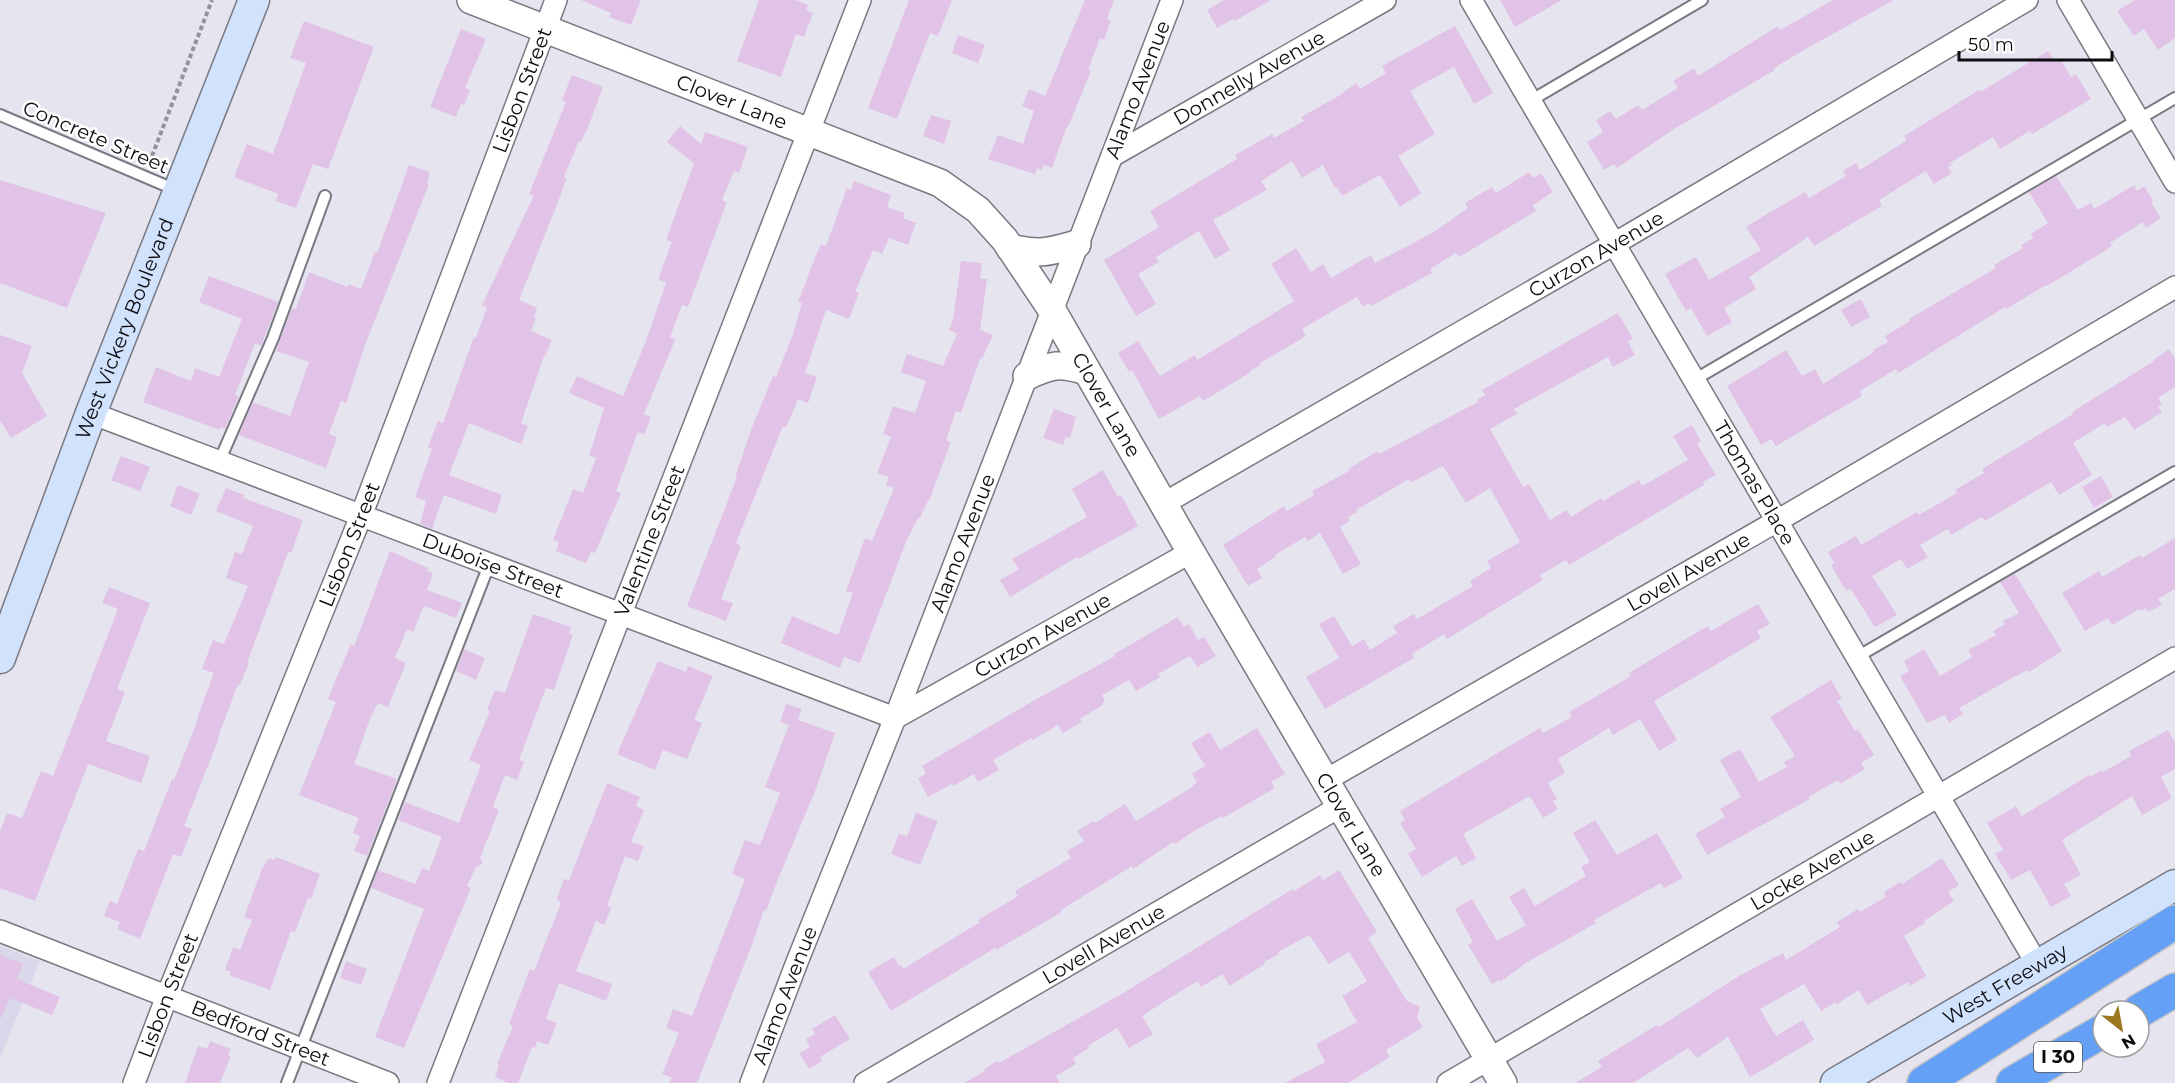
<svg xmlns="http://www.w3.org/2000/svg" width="2175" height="1083" viewBox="0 0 2175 1083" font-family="Montserrat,sans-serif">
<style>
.built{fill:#d9d7e9}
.building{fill:#e1c3e7}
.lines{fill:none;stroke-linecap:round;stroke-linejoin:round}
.service-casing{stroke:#7a7982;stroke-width:14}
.minor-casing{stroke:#7a7982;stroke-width:24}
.tertiary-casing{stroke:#7a7982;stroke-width:30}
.secondary-casing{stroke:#7a7982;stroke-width:33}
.motorway-casing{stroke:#c5c5c6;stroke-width:36}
.path{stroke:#94939b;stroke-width:4;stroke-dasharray:4.5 3;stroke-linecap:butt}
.service{stroke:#fff;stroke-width:10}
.minor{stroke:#fff;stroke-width:21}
.tertiary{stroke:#fff;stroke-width:27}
.secondary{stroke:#d1e2fd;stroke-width:30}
.motorway{stroke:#65a0f7;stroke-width:33}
.labels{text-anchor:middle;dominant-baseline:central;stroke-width:5;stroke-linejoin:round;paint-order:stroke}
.shield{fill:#fff;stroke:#565558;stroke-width:1.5}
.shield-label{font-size:18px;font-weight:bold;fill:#0d0c10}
.street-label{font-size:20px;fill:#0d0c10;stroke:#fff}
</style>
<rect width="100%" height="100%" fill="#e6e5ef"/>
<!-- built -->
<path class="built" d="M0,946L40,961L0,1058Z"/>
<!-- building -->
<path class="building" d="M581,0H641L631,25L609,17L611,13Z
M759,0H795L808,5L806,10L813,13L804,37L796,34L781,77L737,61Z
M909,0H952L938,36L930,33L897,119L868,108Z
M1085,0H1114L1107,19L1111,20L1104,40L1100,38L1088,70L1091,71L1068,127L1067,126L1052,168L1044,165L1042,170L1037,168L1035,174L988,159L998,135L1023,144L1034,111L1022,106L1029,89L1045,96Z
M1224,0H1271L1235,21L1233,19L1217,28L1207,10Z
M1500,0H1562L1515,27Z
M1833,0H1894L1804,50L1774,68L1775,70L1674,129L1617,168L1614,164L1604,170L1587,142L1603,132L1596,120L1610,111L1616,119L1638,105L1642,110L1678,88L1673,81L1694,68L1698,76L1778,26L1780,30Z
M2135,0H2175V38L2158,50L2144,29L2134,36L2117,11Z
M304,21L374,47L328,169L313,164L296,208L276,201L278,194L234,177L247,144L273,154L306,63L290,58Z
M1455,26L1493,93L1474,104L1454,67L1410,91L1435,134L1398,156L1421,193L1400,207L1380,175L1342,196L1337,187L1335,188L1323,165L1302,178L1292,161L1261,181L1267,190L1213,220L1230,250L1215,259L1199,231L1156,257L1159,262L1138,274L1156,304L1136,316L1104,260L1159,227L1150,211L1237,159L1235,155L1244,150L1272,134L1274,138L1304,121L1301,117L1340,95L1356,83L1360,89L1386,73L1382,66Z
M461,29L486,39L465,88L470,90L464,105L461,104L456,117L430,107Z
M958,35L985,45L978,63L952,53Z
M2048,51L2055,62L2060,59L2071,77L2076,74L2091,99L2032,134L2030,131L2000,149L1993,137L1950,163L1952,165L1948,167L1952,173L1934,184L1926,171L1879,200L1882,206L1814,246L1808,237L1749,277L1756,289L1724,308L1732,322L1707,336L1691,308L1686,311L1665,274L1696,257L1709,280L1761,250L1746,227L1767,214L1805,192L1809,198L1846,176L1843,171L1856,163L1860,170L1907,140L1904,136L1979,90L1980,92Z
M572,75L603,87L589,125L581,142L579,141L564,177L567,178L556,207L519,300L537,308L534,317L536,318L531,331L552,340L545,356H544L521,423L528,426L521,444L469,423L449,475L502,495L496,514L444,495L432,529L420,524L426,501L415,497L432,449L428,447L438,421L443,423L474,337H476L487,308L482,305L534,195L529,194L566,102L562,100Z
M931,115L951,121L944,144L923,136Z
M680,126L701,144L705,132L748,147L739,173L734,171L722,200L727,202L688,307L682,305L670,337L675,340L644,414L651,417L644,435L638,432L636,437L616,491L621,493L595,553L591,552L586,563L556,551L559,542L553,540L573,489L583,493L596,458L589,456L604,408L569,393L577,376L623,396L646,341L666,283L658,279L672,242L666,240L694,163L667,142Z
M409,165L430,172L427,183L429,184L365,345L346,403L341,401L329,434L337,437L326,468L239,435L253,402L290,416L309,362L276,351L292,308L296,309L309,272L348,287L349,284L361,289L375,252L377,253Z
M1529,172L1533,178L1541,173L1553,192L1533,205L1536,211L1459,257L1456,253L1430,269L1432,273L1371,306L1369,303L1363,307L1357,297L1302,329L1306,336L1260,363L1261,365L1250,371L1251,372L1203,401L1200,396L1159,419L1132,370L1129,372L1118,353L1138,341L1160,376L1195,355L1197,360L1294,301L1271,264L1296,248L1311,272L1323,264L1331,278L1371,255L1375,263L1434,232L1468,208L1465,203L1492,187L1496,193Z
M2056,176L2078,210L2091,203L2094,209L2134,185L2137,191L2144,186L2153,200L2151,202L2161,218L2146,228L2143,222L2110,243L2112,246L2103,252L2047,286L2046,285L2006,309L2005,307L1898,373L1896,369L1860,391L1862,396L1776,446L1771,439L1761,445L1727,386L1786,350L1802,376L1815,369L1823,384L1874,352L1873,350L1888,342L1885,336L1910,321L1909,319L1996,268L1994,265L2023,248L2021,245L2033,238L2031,234L2048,223L2029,192Z
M0,180L106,213L67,308L0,283Z
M854,181L891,195L887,207L905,213L903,218L916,223L908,245L889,238L882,254L873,250L855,292L859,293L849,319L826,310L805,373L817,377L808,403L798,399L786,428L783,426L736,543L741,546L721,599L733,603L726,621L687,606L737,477H735L751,430L773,376L776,377L793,334L802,303L798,302L815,258L821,244L826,246L847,188L851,190Z
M961,261L982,263L980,278L987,279L980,330L993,335L982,359H980L961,413L956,411L946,440L951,442L929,501L928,500L920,518H918L906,542L860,663L844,657L840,668L781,643L792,616L838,635L853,593L846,591L865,538L872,541L894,488L886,485L889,477L877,473L891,437L883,434L893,406L915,413L926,381L901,372L907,354L943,366L957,334L949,330L953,320Z
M209,276L278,302L261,346L255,343L235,395L239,396L225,429L221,427L220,430L143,402L156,367L191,381L195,368L219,377L242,319L199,302Z
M1861,299L1870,317L1851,327L1841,310Z
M1618,313L1633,339L1628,342L1635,355L1613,367L1608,357L1514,409L1517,414L1490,429L1523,487L1529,484L1550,520L1567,510L1571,517L1601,498L1603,501L1639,480L1642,486L1688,460L1673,436L1692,425L1701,441L1697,444L1716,475L1703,482L1704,485L1569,565L1566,560L1540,575L1543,580L1447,639L1444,634L1412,654L1414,658L1325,709L1306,677L1339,658L1319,624L1334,616L1352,646L1364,639L1370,650L1397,633L1393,626L1414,614L1417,619L1473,586L1470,581L1491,568L1487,561L1520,542L1490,488L1466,503L1443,466L1410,483L1409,479L1356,510L1357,512L1348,517L1350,521L1340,527L1361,564L1343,574L1320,533L1308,541L1305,537L1275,555L1276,556L1257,569L1262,578L1248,586L1223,545L1284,506L1287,511L1314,495L1312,491L1349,471L1348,469L1378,451L1379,454L1478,402L1477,400L1485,395L1482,390Z
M0,335L32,346L22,373L47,416L11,438L0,420Z
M2169,349L2175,359V387L2158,398L2162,404L2158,406L2162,412L2134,430L2125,417L2107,427L2105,423L2073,443L2092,475L2059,495L2051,482L1985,521L1982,517L1951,535L1948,529L1920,545L1928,557L1907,569L1901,559L1872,576L1897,615L1875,627L1850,588L1846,591L1831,565L1834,563L1828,552L1856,536L1861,545L1917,512L1919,515L1957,493L1955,490L1984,473L1982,469L2073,414L2072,412L2154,361L2153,360Z
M1054,409L1076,417L1070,438L1066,437L1063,445L1043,438Z
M121,456L150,467L140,491L111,480Z
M1103,470L1118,497L1121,495L1138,526L1078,559L1077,557L1010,597L1000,580L1019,569L1012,559L1087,517L1072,489Z
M2101,476L2113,497L2094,508L2082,487Z
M178,485L200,494L191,515L170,506Z
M226,488L244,495L243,498L303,520L291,553L288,552L247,663H249L240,685L238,684L218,737L219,738L184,826L192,829L181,857L173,854L140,939L117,929L120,922L104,916L110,901L117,904L138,849L144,851L172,779L174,780L198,719L197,718L214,673L202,669L213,640L224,644L248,586L226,578L235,552L242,554L253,526L216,511Z
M2175,538V589L2158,599L2162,605L2148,612L2146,608L2141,611L2140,609L2112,625L2108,618L2085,631L2062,593L2099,571L2102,577L2140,555L2142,558Z
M390,551L428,568L427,571L433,573L427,590L462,603L456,618L424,606L413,632L407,629L395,658L406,663L388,707L378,703L370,719L354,764L397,779L367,856L354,851L360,836L353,833L359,818L299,795L336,702L328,699L334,684L351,644L354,646Z
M2015,574L2062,651L2029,672L2028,670L2010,679L1959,708L1963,714L1949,723L1945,715L1927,723L1900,676L1909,671L1904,661L1924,649L1940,676L1972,657L1968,650L1996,635L1993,631L2005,624L2003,621L2019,613L2000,582Z
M109,587L150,603L117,689L125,692L106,741L150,756L141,783L88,764L35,901L0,888V831L7,813L22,818L41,771L53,776L118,609L102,603Z
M1758,604L1770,624L1757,631L1761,638L1654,701L1677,740L1659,751L1640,719L1613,735L1609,728L1558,759L1565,773L1548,783L1557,799L1553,801L1558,809L1543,818L1530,796L1463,834L1476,858L1462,866L1456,856L1422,877L1408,854L1416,849L1400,823L1405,820L1400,811L1540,728L1543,733L1572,717L1569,712L1631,676L1629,673L1679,643L1708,626L1711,631Z
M533,614L571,627L569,633L573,635L554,690L546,688L519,760L524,762L517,780L505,775L493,807L499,810L480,858L483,863L476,867L467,886L471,888L404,1048L375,1037L424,909L371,888L378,870L415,884L422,868L429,871L442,837L398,820L405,802L459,823L481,765L469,760L490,711L487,710L495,690L505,693Z
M1178,617L1184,627L1189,624L1198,640L1204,637L1216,656L1197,667L1190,656L1158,674L1160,677L1136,691L1129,680L1102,695L1105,702L1102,704L1103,705L1080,719L1082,722L1063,733L1058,725L1033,740L1032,738L993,760L999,770L978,782L974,774L953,786L952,784L928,797L918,778L926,774L922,766L1033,701L1115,656L1114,654Z
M464,649L485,658L476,680L456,671Z
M658,661L686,672L688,666L713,676L694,720L702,723L687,759L663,750L655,770L617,754Z
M1831,680L1842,699L1837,701L1855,731L1858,729L1874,755L1861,763L1865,769L1840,784L1838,780L1808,797L1810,799L1707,855L1695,834L1725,817L1720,809L1741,797L1720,760L1740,749L1759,782L1787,767L1784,762L1795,756L1770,717Z
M786,704L802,709L798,720L835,733L816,789L780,874L766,911L764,910L750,950L697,1083H669L672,1078L662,1074L679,1033L666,1028L673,1009L692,1016L745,879L732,874L745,840L760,845L780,793L765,787L789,725L780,722Z
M1257,728L1285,774L1271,782L1275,788L1223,818L1221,816L1194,831L1175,844L1173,842L1133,869L1132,866L1061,910L1062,912L996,950L995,948L891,1011L868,972L894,957L899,966L901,965L903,969L980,922L978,920L1018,896L1015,891L1071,858L1067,851L1084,841L1077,831L1094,821L1095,823L1125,804L1136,821L1194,786L1193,785L1197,782L1192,774L1205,766L1191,743L1210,732L1220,750Z
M2168,730L2175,742V769L2161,777L2172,798L2142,815L2132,796L2062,840L2081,875L2064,884L2071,896L2051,907L2030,870L2011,880L1995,854L2003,850L1987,823L2016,806L2022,816L2089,775L2090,777L2102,770L2103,772L2131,756L2129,751Z
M607,783L640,797L636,806L644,810L631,842L644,846L638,861L625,856L607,906L611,908L604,925L596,921L576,971L612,984L606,1001L559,983L546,1019L557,1023L548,1045L537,1041L535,1048L532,1047L518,1083H508L495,1077L499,1065L497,1064L513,1026L509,1024L530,969L534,971L561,903L557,899L564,879L569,880Z
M916,813L938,821L920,865L891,854L899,834L907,836Z
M1595,820L1617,855L1657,833L1683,878L1664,888L1661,883L1594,920L1596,923L1526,963L1500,982L1499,980L1492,984L1468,945L1473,942L1455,909L1472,899L1497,941L1526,925L1509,897L1524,888L1535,906L1586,876L1581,867L1590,862L1573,833Z
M276,857L320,874L311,899L308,898L295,932L291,931L270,990L229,975L231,972L225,970L233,947L240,950L252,920L244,917L262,869L269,858L274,860Z
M1942,858L1959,885L1948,892L1954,901L1924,921L1925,923L1904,936L1926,976L1910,986L1908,982L1867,1005L1859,990L1837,1004L1836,1002L1821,1011L1804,984L1760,1009L1776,1036L1803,1020L1814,1040L1750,1077L1728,1037L1697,1058L1688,1048L1633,1083H1575L1602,1067L1598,1061L1657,1025L1659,1027L1739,976L1783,953L1786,960L1840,927L1837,922L1858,909L1860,912L1886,897L1884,892L1900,882L1902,884Z
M1339,870L1377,932L1368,938L1407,1001L1420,1007L1417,1018L1423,1027L1386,1050L1390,1057L1348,1083H1285L1325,1062L1316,1044L1357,1022L1342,996L1367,981L1349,952L1329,964L1309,935L1278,952L1279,954L1264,962L1265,964L1229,986L1223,974L1201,987L1198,981L1168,999L1142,1016L1153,1034L1129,1048L1117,1028L1088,1046L1089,1048L1073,1058L1076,1064L1056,1076L1060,1083H964L985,1071L984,1069L997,1061L999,1063L1123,993L1293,889L1294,891L1320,875L1323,880Z
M0,955L23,964L17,979L60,997L52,1015L10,998L0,1020Z
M346,961L367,969L361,985L340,978Z
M835,1015L850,1039L820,1057L822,1061L809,1069L799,1053L810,1047L806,1039L815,1034L812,1029Z
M210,1041L231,1049L228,1055L231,1056L220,1083H185L198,1046L207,1049Z"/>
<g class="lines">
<defs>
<path id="service" d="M1530,101L1702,0
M0,115L176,190
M1694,380L2175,98
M219,462L273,338L325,196
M1857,657L2175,472
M287,1083L489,565"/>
<g id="minor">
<path id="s1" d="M1471,0L2037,964"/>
<path d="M2068,0L2175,182"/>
<path id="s2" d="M1112,156L1385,0"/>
<path id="s3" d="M91,413L895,718L1191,552"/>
<path id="s4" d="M1163,504L1614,244L2027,0"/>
<path id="s5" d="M1326,780L1777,521L2175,287"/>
<path id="s6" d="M0,931L388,1083"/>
<path id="s7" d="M134,1083L167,996L361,516L556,0"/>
<path id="s8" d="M438,1083L860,0"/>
<path id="s9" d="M751,1083L797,962L895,718L1172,0"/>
<path id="s10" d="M865,1083L1341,806"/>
<path id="s11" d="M1448,1083L2175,658"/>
</g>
<g id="tertiary">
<path id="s12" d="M471,0L940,183L978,210L1005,240L1052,310L1191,552L1503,1083"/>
<path d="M1010,248C1041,255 1048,252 1077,244"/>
<path d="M1027,376C1052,364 1060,363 1086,371"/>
</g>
<g id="secondary">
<path id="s13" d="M0,658L91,413L254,0"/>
<path id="s14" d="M1836,1083L2175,885"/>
</g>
<path id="motorway" d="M2139,1011L2175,990
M1924,1083L2175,922
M2013,1083L2103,1031"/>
</defs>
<!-- service casing -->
<use href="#service" class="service-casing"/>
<!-- minor casing -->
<use href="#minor" class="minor-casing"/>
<!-- tertiary casing -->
<use href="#tertiary" class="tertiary-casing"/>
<!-- secondary casing -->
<use href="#secondary" class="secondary-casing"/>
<!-- motorway casing -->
<use href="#motorway" class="motorway-casing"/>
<!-- path -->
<path class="path" d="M152,156L212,0"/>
<!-- service -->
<use href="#service" class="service"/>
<!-- minor -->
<use href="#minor" class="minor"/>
<!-- tertiary -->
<use href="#tertiary" class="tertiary"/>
<!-- secondary -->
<use href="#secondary" class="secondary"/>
<!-- motorway -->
<use href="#motorway" class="motorway"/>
</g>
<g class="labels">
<!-- shield labels -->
<rect class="shield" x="2034" y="1042" width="48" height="30" rx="4.5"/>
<g class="shield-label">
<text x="2058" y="1057">I 30</text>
</g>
<!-- street labels -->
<g class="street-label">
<text stroke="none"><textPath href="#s2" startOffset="158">Donnelly Avenue</textPath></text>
<text stroke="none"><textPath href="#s7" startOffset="1066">Lisbon Street</textPath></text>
<text stroke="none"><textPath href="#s9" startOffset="1066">Alamo Avenue</textPath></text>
<text stroke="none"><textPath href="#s12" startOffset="280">Clover Lane</textPath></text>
<text transform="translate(96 137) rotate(23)">Concrete Street</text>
<text stroke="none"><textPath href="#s4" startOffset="500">Curzon Avenue</textPath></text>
<text stroke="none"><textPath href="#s13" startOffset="352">West Vickery Boulevard</textPath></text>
<text stroke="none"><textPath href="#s12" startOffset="784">Clover Lane</textPath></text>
<text stroke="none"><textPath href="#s1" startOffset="560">Thomas Place</textPath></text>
<text stroke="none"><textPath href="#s8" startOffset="582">Valentine Street</textPath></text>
<text stroke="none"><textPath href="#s9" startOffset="580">Alamo Avenue</textPath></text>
<text stroke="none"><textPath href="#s7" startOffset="580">Lisbon Street</textPath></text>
<text stroke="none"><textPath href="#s3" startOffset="430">Duboise Street</textPath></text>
<text stroke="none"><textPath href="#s5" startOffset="418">Lovell Avenue</textPath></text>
<text stroke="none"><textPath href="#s3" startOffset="1029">Curzon Avenue</textPath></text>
<text stroke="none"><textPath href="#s12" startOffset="1270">Clover Lane</textPath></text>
<text stroke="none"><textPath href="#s11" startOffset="422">Locke Avenue</textPath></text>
<text stroke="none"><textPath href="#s10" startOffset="276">Lovell Avenue</textPath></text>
<text stroke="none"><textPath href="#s14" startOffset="196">West Freeway</textPath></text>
<text stroke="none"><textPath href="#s7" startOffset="94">Lisbon Street</textPath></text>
<text stroke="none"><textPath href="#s9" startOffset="94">Alamo Avenue</textPath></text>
<text stroke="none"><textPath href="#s6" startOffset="280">Bedford Street</textPath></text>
</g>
</g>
<!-- north arrow -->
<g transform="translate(2121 1029) rotate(149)"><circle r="28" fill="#ffffff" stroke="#9e9e9f" stroke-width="1.5"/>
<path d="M0-4.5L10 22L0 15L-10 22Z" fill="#9a7822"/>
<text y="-9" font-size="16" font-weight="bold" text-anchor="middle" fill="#0d0c10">N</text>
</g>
<!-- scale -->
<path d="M1959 51v9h153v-9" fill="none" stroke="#0d0c10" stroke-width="3"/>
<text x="1968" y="51" font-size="18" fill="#0d0c10" stroke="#ffffff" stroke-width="4.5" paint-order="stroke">50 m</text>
</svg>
